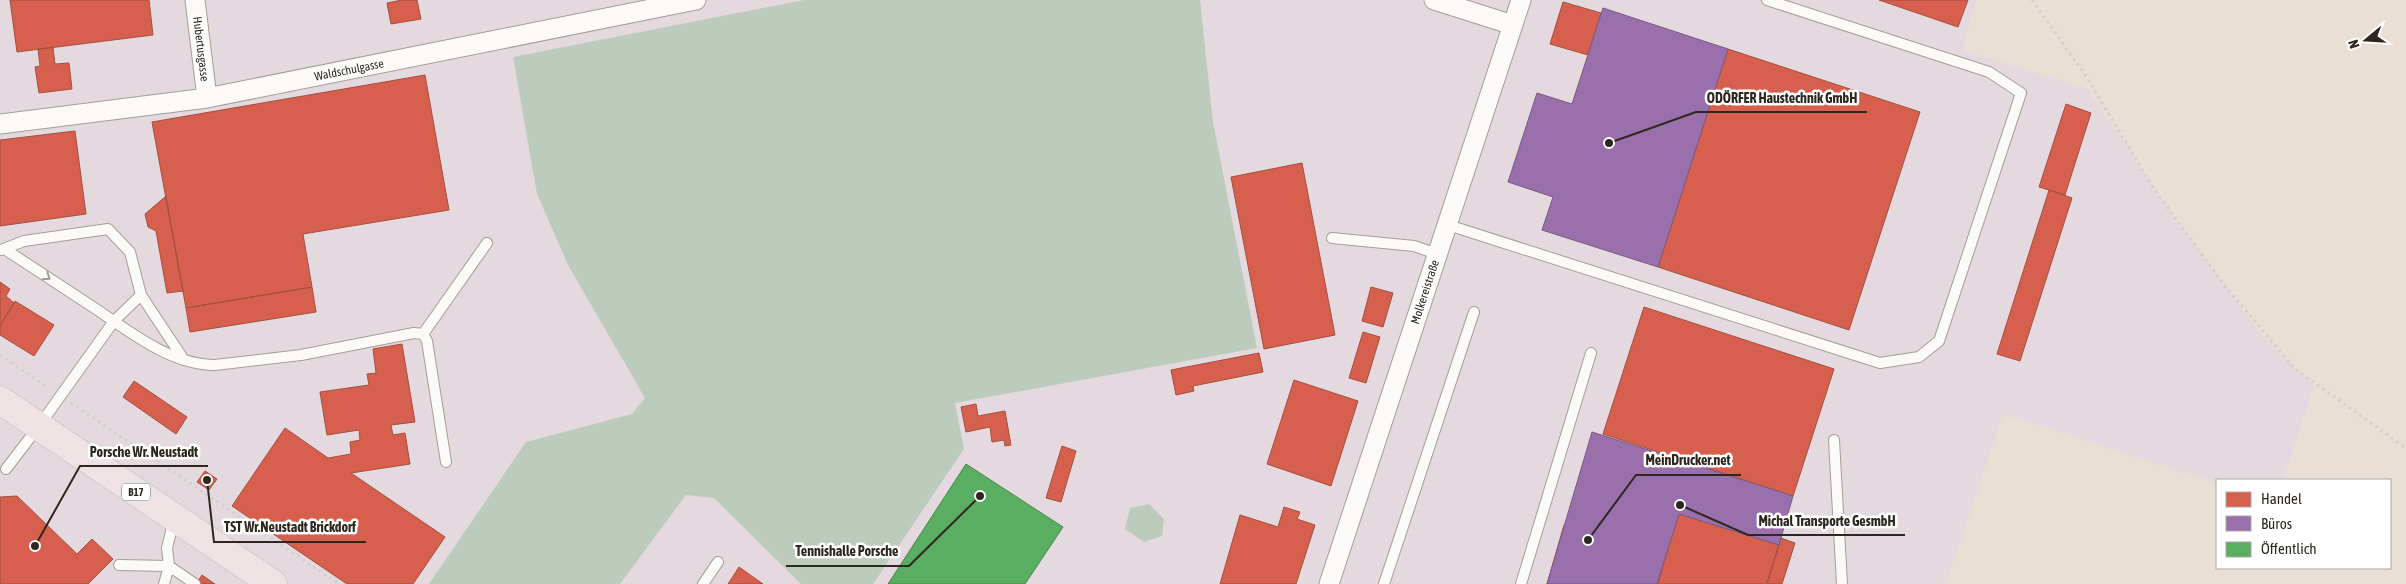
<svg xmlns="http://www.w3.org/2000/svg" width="2406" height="584" viewBox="0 0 2406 584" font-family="'Asap Condensed',sans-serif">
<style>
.commercial{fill:#e4d9df}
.green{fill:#bdcbbc}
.shops{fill:#d6604d;stroke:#a44f3f}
.offices{fill:#9970ab;stroke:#795a81}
.public{fill:#5aae61;stroke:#4d864d}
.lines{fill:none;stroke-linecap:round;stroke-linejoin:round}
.lane-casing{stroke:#a69e95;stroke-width:12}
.street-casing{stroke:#a69e95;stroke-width:21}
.primary-casing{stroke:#c2bcb7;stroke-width:29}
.path{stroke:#d2d0cc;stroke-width:3;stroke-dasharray:2.5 4;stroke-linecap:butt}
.lane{stroke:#fcfaf9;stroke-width:10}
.street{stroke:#fcfaf9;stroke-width:19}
.primary{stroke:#eee2e5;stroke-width:28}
.oneway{stroke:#9f9b97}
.labels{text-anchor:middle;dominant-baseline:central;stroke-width:5;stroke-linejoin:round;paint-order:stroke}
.shield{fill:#fff;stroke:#6d6862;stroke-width:1}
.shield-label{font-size:11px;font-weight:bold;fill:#2e271f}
.street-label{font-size:12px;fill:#2e271f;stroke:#fff}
.leader{fill:none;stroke:#2e271f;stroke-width:2}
.callout-dot{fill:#2e271f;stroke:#fff;stroke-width:2}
.callout-label{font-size:14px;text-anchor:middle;font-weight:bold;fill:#2e271f;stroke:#fff;stroke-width:5;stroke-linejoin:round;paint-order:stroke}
</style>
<rect width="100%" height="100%" fill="#eadfd4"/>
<!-- commercial -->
<path class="commercial" d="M0,0H1976L1963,50L2087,89L2179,225L2262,336L2314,386L2283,480H2217V483L2003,414L1946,584H0Z"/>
<!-- green -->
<path class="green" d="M804,0H1200L1213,122L1257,348L955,403L964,449L873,584H801L714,498L686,495L620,584H429L526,442L632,414L645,398L568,265L537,194L513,57Z
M1149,504L1164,519L1162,536L1144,542L1125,529L1130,508Z"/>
<!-- shops -->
<path class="shops" d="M10,0H149L153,35L17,52Z
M402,0H417L421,19L391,24L387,3Z
M1879,0H1968L1958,27Z
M1563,2L1601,13L1588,55L1550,44Z
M53,47L55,64L69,63L72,89L39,93L35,67L40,66L38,49Z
M1728,49L1920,112L1849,330L1658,267Z
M425,75L449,210L303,234L312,287L186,308L152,122Z
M2066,104L2091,113L2065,195L2039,187Z
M75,131L86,214L0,226V140Z
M1302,163L1335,335L1264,349L1231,177Z
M2049,190L2072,198L2020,361L1997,354Z
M166,196L183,291L167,293L156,231L148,227L145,214Z
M0,282L10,289L6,296L14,303L0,326Z
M312,287L316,312L190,332L186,308Z
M1371,287L1393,293L1383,327L1362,321Z
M15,301L54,325L34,356L0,335V326Z
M1644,307L1834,369L1793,496L1603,434Z
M1363,332L1380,337L1366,383L1349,378Z
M402,344L415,422L391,425L393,435L405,433L410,464L351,473L445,537L413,584H347L232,506L285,428L328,458L351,454L350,442L360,440L359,430L327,435L320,392L369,385L367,374L376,373L373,349Z
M1259,353L1263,372L1193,386L1194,391L1176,395L1171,370Z
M1294,380L1358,401L1331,486L1267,464Z
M134,381L187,417L176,434L123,397Z
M976,404L978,416L1005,411L1011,445L1005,446L1004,440L992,442L990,427L966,432L961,407Z
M1062,446L1076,451L1061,502L1046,498Z
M205,471L217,479L209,490L197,482Z
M17,496L77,554L92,539L113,559L88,584H0V497Z
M1284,507L1300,512L1297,519L1315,525L1296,584H1220L1240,515L1278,527Z
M1679,514L1779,545L1767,584H1657Z
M1564,525L1666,555L1658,584H1547Z
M1781,538L1795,543L1782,584H1771L1767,583Z
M739,567L763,584H728Z
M202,575L215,584H196Z"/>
<!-- offices -->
<path class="offices" d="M1603,8L1728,49L1658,267L1542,230L1553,197L1508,182L1537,93L1572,104Z
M1592,432L1793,496L1779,545L1679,514L1657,584H1547Z"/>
<!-- public -->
<path class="public" d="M966,464L1063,527L1025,584H888Z"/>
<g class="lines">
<defs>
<path id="lane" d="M1448,225L1880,363L1919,357L1939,341L2021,93L1989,72L1767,0
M1332,238L1414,246L1437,254
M1,250L24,241L108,229L130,252L141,295L184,360
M6,250C35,269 64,288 93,307C129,331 170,365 215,365L301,355L414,333L423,334L427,341L446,462
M423,334L487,243
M1834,440L1842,584
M6,469L39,426L114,321L141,295
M174,519L167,548L169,566L195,584
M119,565L169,566L164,584
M703,584L718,562
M1384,584L1474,312
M1521,584L1591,353"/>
<path id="street" d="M195,0L207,98
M1434,0L1513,25
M0,124L207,98L696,0
M1329,584L1521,0"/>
<path id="primary" d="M0,400L273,584"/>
</defs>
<!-- lane casing -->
<use href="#lane" class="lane-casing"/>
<!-- street casing -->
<use href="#street" class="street-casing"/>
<!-- primary casing -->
<use href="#primary" class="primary-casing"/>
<!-- path -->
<path class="path" d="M2032,0L2086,76L2152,186L2225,286L2295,369L2406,448
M0,355L49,388
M71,403L339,584"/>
<!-- lane -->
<use href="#lane" class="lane"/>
<!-- street -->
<use href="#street" class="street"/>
<!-- primary -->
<use href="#primary" class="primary"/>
</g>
<!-- one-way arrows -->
<defs><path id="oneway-chevron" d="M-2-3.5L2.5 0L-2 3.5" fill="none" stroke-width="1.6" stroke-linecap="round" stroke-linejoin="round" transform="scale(1.25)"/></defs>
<use class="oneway" href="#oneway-chevron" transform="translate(47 277) rotate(34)"/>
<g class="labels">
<!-- shield labels -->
<rect class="shield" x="122" y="483.5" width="28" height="17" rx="4"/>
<g class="shield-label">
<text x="136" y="492">B17</text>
</g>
<!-- street labels -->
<g class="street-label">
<text transform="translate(201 49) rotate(83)">Hubertusgasse</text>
<text transform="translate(349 70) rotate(-11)">Waldschulgasse</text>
<text transform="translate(1425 292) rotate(-72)">Molkereistraße</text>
</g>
</g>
<!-- callouts -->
<path class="leader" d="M1609 143L1696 112H1867M35 546L80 466H208M1588 540L1636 475H1741M1680 505L1748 535H1905M207 480L214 542H366M980 496L909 566H786"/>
<g class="callout-dot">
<circle cx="1609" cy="143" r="5"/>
<circle cx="35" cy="546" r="5"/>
<circle cx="1588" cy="540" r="5"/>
<circle cx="1680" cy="505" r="5"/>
<circle cx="207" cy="480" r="5"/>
<circle cx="980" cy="496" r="5"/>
</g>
<g class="callout-label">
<text x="1782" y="103">ODÖRFER Haustechnik GmbH</text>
<text x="144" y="457">Porsche Wr. Neustadt</text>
<text x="1688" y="465">MeinDrucker.net</text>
<text x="1827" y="526">Michal Transporte GesmbH</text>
<text x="290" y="532">TST Wr.Neustadt Brickdorf</text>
<text x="847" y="556">Tennishalle Porsche</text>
</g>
<!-- legend -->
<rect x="2216" y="479" width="175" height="90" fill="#ffffff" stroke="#aba9a5"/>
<rect x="2226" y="492" width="25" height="15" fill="#d6604d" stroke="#aba9a5"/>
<text x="2261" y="504" font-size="15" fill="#2e271f">Handel</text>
<rect x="2226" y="516" width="25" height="15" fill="#9970ab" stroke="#aba9a5"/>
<text x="2261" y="529" font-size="15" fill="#2e271f">Büros</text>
<rect x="2226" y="542" width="25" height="15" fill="#5aae61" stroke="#aba9a5"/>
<text x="2261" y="554" font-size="15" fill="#2e271f">Öffentlich</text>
<!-- north arrow -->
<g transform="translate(2366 40) rotate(252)" stroke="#ffffff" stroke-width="4" paint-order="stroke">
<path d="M0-4L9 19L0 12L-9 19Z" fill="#2e271f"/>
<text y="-8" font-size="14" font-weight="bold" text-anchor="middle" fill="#2e271f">N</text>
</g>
</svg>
